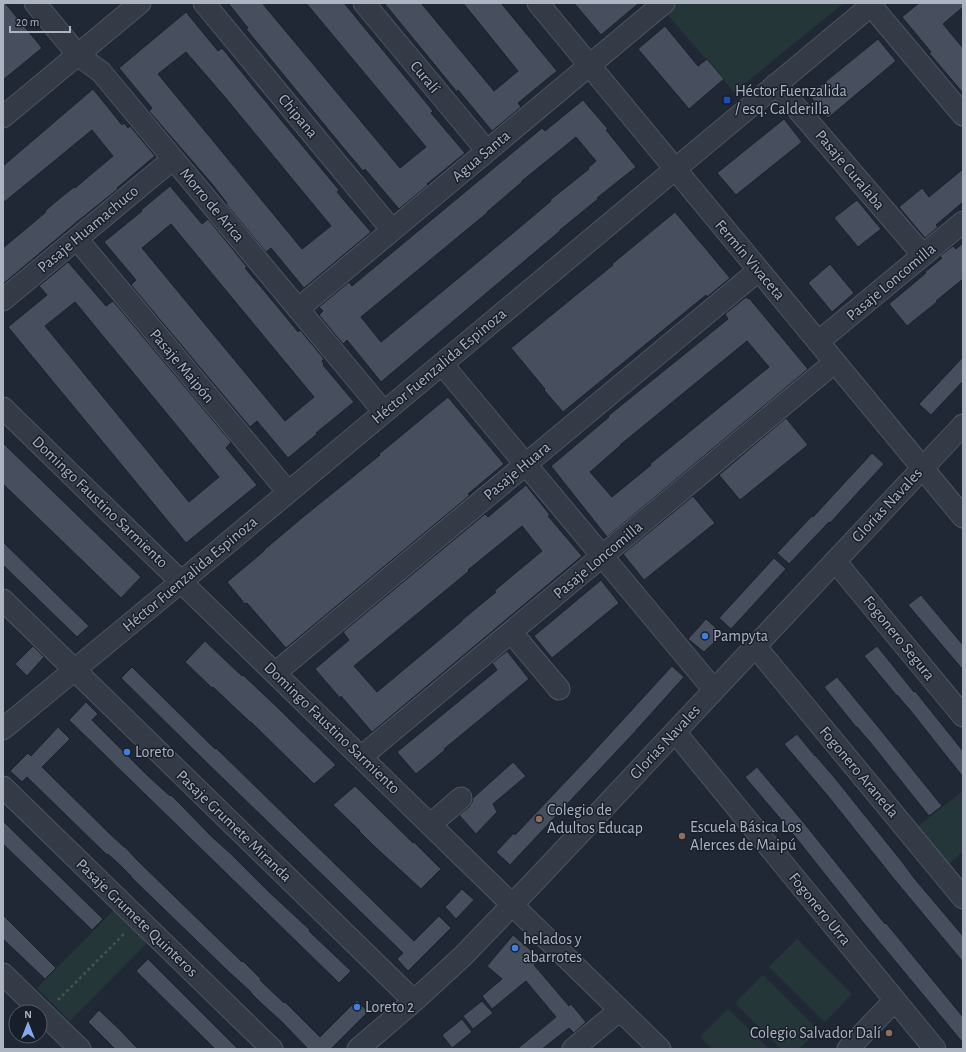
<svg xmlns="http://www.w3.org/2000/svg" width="966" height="1052" viewBox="0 0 966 1052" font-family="'Alegreya Sans',sans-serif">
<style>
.green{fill:#253638}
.building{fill:#474f5f;stroke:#1b212c;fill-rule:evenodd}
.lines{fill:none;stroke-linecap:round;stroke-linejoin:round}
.street-casing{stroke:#4e5560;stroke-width:23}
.path{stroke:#425255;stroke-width:2.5;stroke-dasharray:3 3;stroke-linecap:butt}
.street{stroke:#343a46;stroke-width:21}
.transit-dot{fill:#1a4fb4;stroke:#191f2a;stroke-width:1.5}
.shop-dot{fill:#3f7fe0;stroke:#191f2a;stroke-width:1.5}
.education-dot{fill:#8d6e63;stroke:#191f2a;stroke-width:1.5}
.labels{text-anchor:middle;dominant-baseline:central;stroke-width:3;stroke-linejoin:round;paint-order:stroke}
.street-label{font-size:16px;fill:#aeb5c2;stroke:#191f2a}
.poi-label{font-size:16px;fill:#aeb5c2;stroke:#191f2a;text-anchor:start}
</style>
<rect width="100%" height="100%" fill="#212835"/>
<!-- green -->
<path class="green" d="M668,3H844L734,92L662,8Z
M963,791V852L947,865L917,827Z
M114,910L148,942L70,1021L37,988Z
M797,939L852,994L825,1022L769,967Z
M763,975L818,1030L799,1049H781L735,1003Z
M728,1009L769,1049H712L700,1037Z"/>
<!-- building -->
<path class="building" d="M3,3H5L42,48L3,80Z
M228,3H262L400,168L426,147L306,3H344L433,111L431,113L465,153L427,184L428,185L399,209L365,169L363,171L341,145L246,29L248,28Z
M384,3H421L494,91L518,71L463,3H501L557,71L518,103L521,107L492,131L458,90L457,92Z
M574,3H639L601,35Z
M919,3H963V7L943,24L963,48V93L929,53L931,52L902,17Z
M186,12L218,51L222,48L257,91L339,190L337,192L371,232L304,288L271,248L266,252L226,204L227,203L212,184L149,111L152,108L119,68ZM186,52L224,96L331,226L302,249L158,74Z
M665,26L698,66L707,59L724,79L689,109L638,49Z
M878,39L896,61L828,118L809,95Z
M93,89L122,125L124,123L128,128L130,126L155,156L117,188L118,189L78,221L3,284V248L46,212L45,211L59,199L74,187L75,188L113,156L92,130L3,203V166Z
M583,100L608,129L606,130L636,167L597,198L598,199L560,230V231L381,382L347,340L343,344L319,315L323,311L319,307L349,282L352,286L542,128L545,131ZM576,137L596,161L588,168L589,169L550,200L551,201L513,233L381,342L361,317L487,213V212L522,182V181Z
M784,119L802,142L736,195L717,173Z
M963,169V202L936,225L938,227L925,238L899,207L922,188L929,197Z
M170,186L202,224L208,219L247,267L245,268L281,311L298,332L300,330L324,359L322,361L324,364L323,365L354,402L316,433L317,434L288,458L257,421L250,427L131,285L136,280L104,242L142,211L141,210ZM171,224L314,397L285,421L142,248Z
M857,200L881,229L858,247L834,218Z
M675,212L730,278L707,297L706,295L563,412L544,390L545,389L511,348L613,265L612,264Z
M963,243V279L936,301L937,302L907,326L889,304L926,273L925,272L942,258L940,256L953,246L956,249Z
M68,262L106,306L113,301L231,442L226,448L257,485L186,543L8,327L47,295L39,286ZM75,302L219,477L189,502L45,326Z
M830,264L854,293L832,312L808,283Z
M746,297L748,299L749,298L808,369L607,537L551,466L609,417L608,416L728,319L725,314ZM747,341L769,367L650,464L651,465L612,497L590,472L621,445H620Z
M963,357V381L931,415L919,404Z
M448,397L504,464L468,494L470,495L286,648L247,603L245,604L227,582L264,551V550L303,517L380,455L379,454Z
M786,418L808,445L740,500L719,475Z
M3,443L141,577L121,598L3,484Z
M872,453L884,464L830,523L829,522L789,564L777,553L812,516L813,517Z
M526,485L550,515L548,516L582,556L372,732L341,696L340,698L315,669L349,640L343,632L485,514L488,517ZM522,526L542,551L494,591L496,592L462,620V621L377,692L354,666L469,571L468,570Z
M693,496L715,523L644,580L623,554Z
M3,542L89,626L77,637L3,565Z
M774,558L786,569L731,629L719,618Z
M601,580L619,603L552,658L534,636Z
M921,595L963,645V670L908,605Z
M706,619L723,634L704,652L688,639Z
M205,641L242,676L243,675L277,707L336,765L314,784L251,722H250L213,687L212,688L185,662Z
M33,646L44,657L27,676L15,664Z
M877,646L914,692L915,691L963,751V777L910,710L897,695V696L864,656Z
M507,651L529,679L444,749L445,750L416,774L397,752L497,670L492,663Z
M672,666L684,677L631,736L510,865L496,852L514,833L515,835L586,760Z
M132,667L215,749L216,748L414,941L439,916L451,928L408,971L397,959L403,953L202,758L121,678Z
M837,677L875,723L942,806L929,816L870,742L857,727H856L824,687Z
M86,702L98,714L92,720L147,775L170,796L171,795L181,805L211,836L231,854L268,891L310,930L309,931L351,971L339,983L69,720Z
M58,727L70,739L42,767L110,834L124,847H125L137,860L242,962L243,961L261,979L260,980L284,1003L285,1002L320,1037L357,1000L368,1012L331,1049H308L282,1022L260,1002L251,993V992L229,972L131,877H132L120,865L108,854L107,855L27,777L22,782L10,771L28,753L31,756Z
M797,734L815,756V755L834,777L903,863L914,878L963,936V962L894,879L828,796L784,744Z
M513,762L526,776L493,804L497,812L476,834L459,815L469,807L472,802L473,798Z
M757,767L804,823L885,924L886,923L963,1017V1043L862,921L789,829L745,777Z
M355,786L413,843L414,842L441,869L421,889L373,845L359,831H360L333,805Z
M3,821L103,919L92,930L3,844Z
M462,889L474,900L456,919L445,907Z
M3,915L56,968L45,979L3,939Z
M513,935L542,960L534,965L569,1006L571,1004L586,1022L574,1033L569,1028L542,1049H517L556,1017L526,981L492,1009L482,996L502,979L487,966Z
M148,959L238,1049H215L136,971Z
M482,1001L493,1013L473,1029L463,1016Z
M99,1010L120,1030L138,1049H115L88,1022Z
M462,1019L472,1032L452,1048L442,1035Z"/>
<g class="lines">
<defs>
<path id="street" d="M35,3L78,55L101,72L384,412
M204,3L392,230
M364,3L487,151
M538,3L963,517
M869,3L963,115
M776,84L923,255
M3,117L140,3
M77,239L288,492
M3,300L173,159
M298,309L664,3
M818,342L963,222
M442,364L714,690
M3,408L660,1049
M835,561L963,716
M3,600L414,1001
M511,632L559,689
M755,646L963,898
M275,673L759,270
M3,729L194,571L874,3
M675,732L935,1049
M361,757L835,362
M3,787L272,1049
M430,825L461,798
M3,974L80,1049
M358,1049L414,1001L463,956L535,881L963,425
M573,1049L620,1010
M848,1049L895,1000"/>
</defs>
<!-- street casing -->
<use href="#street" class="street-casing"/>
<!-- path -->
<path class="path" d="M58,1000L124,934"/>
<!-- street -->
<use href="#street" class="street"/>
</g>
<!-- markers -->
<rect class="transit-dot" x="723" y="96" width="8" height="8" rx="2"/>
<g class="shop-dot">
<circle cx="705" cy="636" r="4"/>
<circle cx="127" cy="752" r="4"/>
<circle cx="515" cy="948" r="4"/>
<circle cx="357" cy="1007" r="4"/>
</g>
<g class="education-dot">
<circle cx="539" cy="819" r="4"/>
<circle cx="682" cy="836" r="4"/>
<circle cx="889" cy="1033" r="4"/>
</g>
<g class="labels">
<!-- street labels -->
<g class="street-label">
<text transform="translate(425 77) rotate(50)">Curalí</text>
<text transform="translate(298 116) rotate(50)">Chipana</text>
<text transform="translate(481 156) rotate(-40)">Agua Santa</text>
<text transform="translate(850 170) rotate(50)">Pasaje Curalaba</text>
<text transform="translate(212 205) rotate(50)">Morro de Arica</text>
<text transform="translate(88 229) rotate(-40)">Pasaje Huamachuco</text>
<text transform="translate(750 260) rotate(50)">Fermín Vivaceta</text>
<text transform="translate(891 282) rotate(-40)">Pasaje Loncomilla</text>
<text transform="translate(182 366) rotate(50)">Pasaje Maipón</text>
<text transform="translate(439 366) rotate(-40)">Héctor Fuenzalida Espinoza</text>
<text transform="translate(517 471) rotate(-40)">Pasaje Huara</text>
<text transform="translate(100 502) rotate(44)">Domingo Faustino Sarmiento</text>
<text transform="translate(887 505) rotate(-47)">Glorias Navales</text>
<text transform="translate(598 560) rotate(-40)">Pasaje Loncomilla</text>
<text transform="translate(190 574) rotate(-40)">Héctor Fuenzalida Espinoza</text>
<text transform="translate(899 638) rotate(51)">Fogonero Segura</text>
<text transform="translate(332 728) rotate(44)">Domingo Faustino Sarmiento</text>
<text transform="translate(665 742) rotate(-47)">Glorias Navales</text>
<text transform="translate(859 772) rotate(50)">Fogonero Araneda</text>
<text transform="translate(234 826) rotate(44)">Pasaje Grumete Miranda</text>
<text transform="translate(820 909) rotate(51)">Fogonero Urra</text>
<text transform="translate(137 918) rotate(44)">Pasaje Grumete Quinteros</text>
</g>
<!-- poi labels -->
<g class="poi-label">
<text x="735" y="91">Héctor Fuenzalida<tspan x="735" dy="18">/ esq. Calderilla</tspan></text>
<text x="713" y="636">Pampyta</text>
<text x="135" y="752">Loreto</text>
<text x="547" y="810">Colegio de<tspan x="547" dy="18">Adultos Educap</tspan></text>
<text x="690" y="827">Escuela Básica Los<tspan x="690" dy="18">Alerces de Maipú</tspan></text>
<text x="523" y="939">helados y<tspan x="523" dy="18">abarrotes</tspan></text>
<text x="365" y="1007">Loreto 2</text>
<text x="881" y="1033" text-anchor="end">Colegio Salvador Dalí</text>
</g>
</g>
<!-- border -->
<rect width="966" height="1052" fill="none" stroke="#aeb5c2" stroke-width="8"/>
<!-- north arrow -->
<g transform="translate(28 1024)"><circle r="19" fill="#191f2a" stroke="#555b67"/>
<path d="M0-3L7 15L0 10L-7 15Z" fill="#85a8f0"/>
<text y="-6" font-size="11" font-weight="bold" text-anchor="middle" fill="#aeb5c2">N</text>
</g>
<!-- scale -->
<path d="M10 26v6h60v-6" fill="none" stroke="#aeb5c2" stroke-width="2"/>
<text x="16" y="26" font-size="12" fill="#aeb5c2" stroke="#191f2a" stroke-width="3" paint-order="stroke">20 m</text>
</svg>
